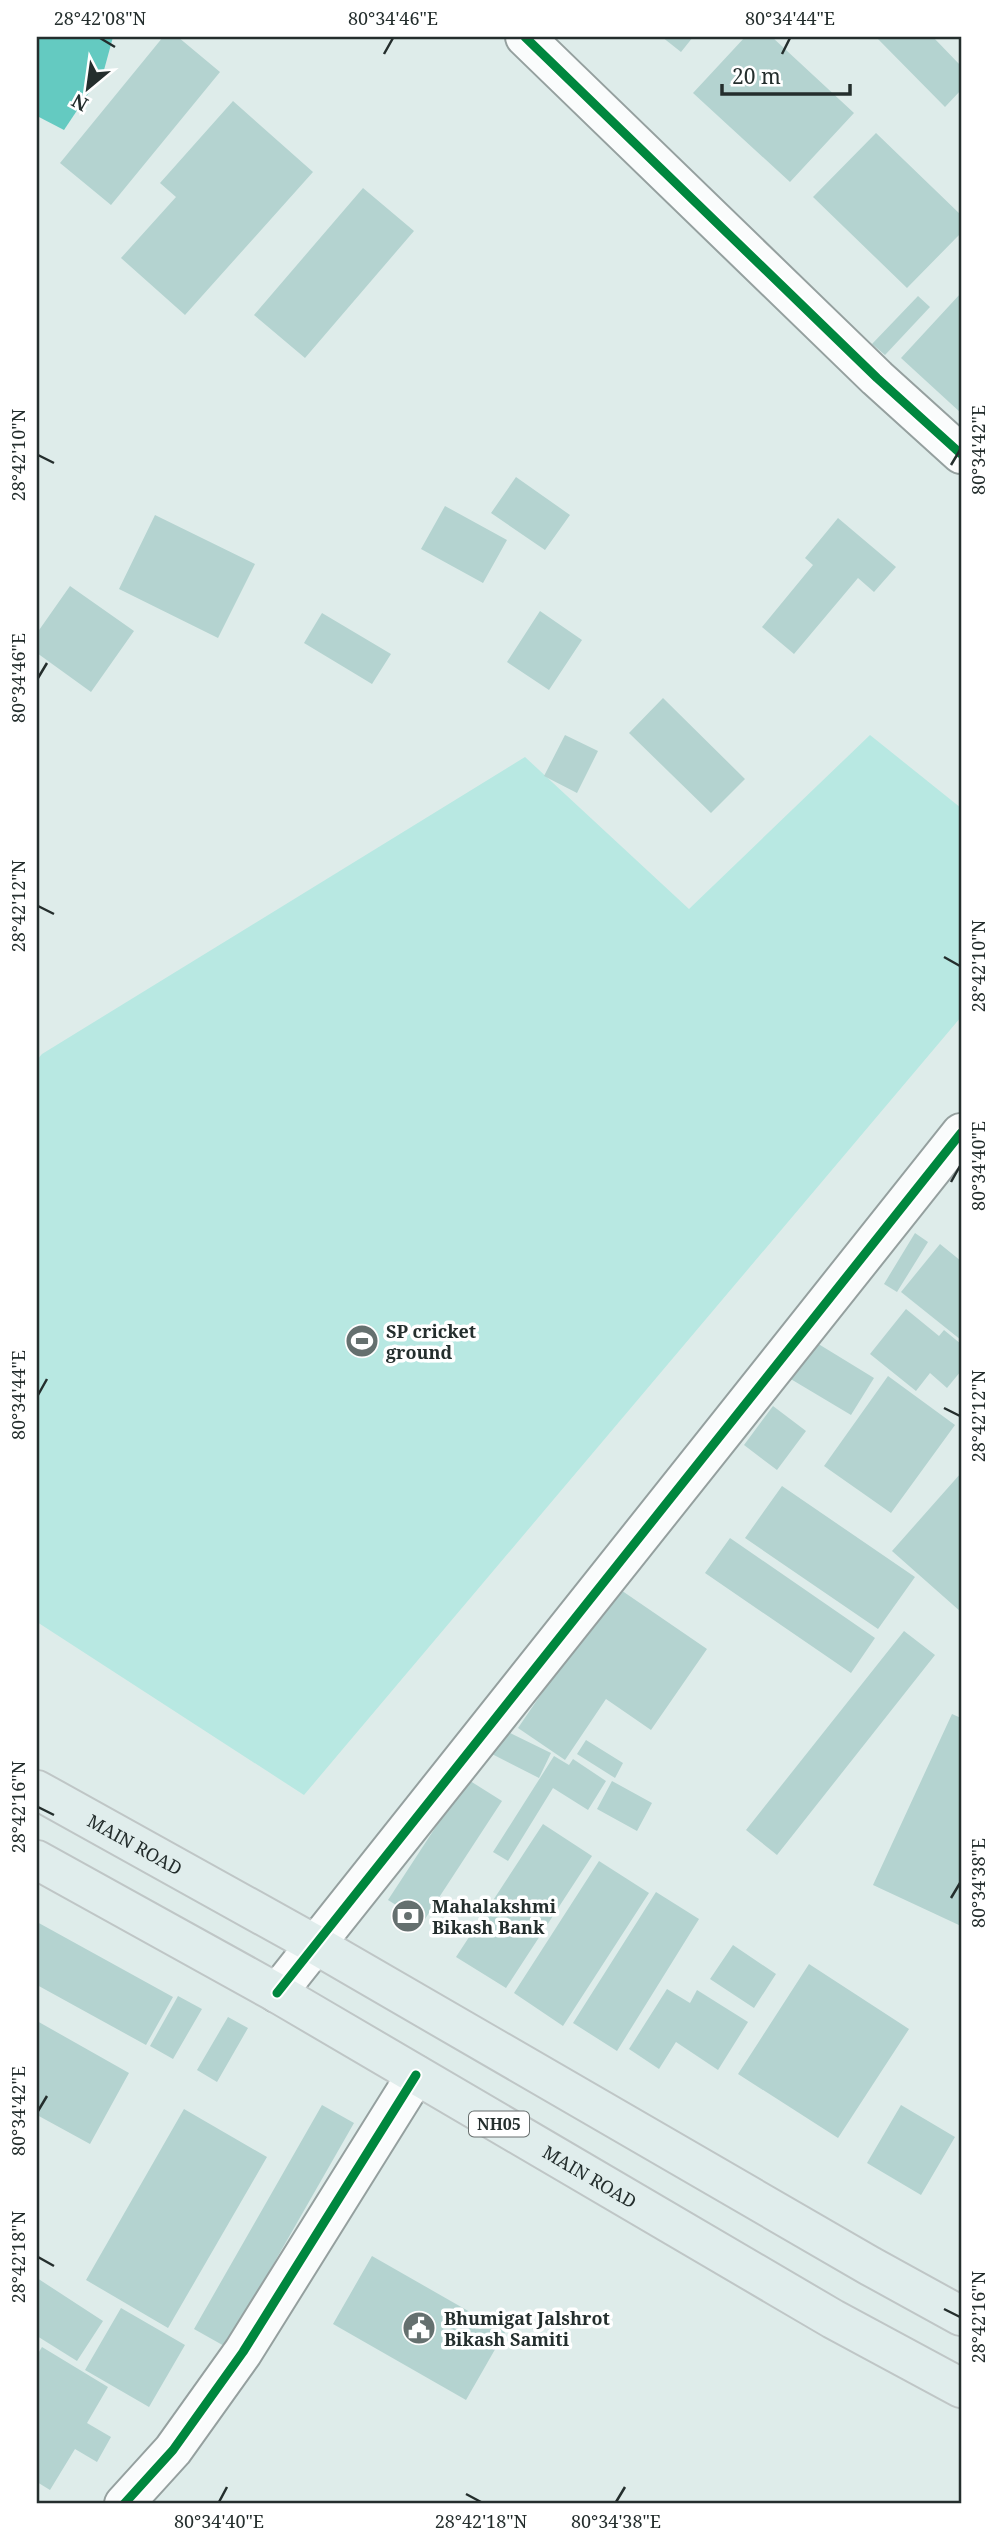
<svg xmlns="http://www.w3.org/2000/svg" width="998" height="2541" viewBox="0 0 998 2541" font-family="'Noto Serif',serif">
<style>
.green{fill:#b8e8e2}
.water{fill:#64cac1}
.building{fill:#b4d3d0}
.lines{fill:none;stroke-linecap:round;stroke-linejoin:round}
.minor-casing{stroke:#95a09f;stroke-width:42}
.major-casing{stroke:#bfc6c6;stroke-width:42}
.minor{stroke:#fafcfc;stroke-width:38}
.major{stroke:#e0edec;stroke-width:38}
.cycleway-casing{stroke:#fff;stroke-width:13}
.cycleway{stroke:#00873e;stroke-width:9}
.ticks{fill:none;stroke:#242e2d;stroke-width:2.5}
.labels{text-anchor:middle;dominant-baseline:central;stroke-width:7;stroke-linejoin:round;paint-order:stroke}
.shield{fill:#fff;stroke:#666d6c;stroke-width:2}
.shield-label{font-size:16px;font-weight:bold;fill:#242e2d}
.poi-label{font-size:18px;font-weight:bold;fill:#242e2d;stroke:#fff;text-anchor:start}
.street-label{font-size:18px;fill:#242e2d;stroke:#fff}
.neatline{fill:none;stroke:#242e2d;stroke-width:2.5}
.ticks-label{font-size:18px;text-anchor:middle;fill:#242e2d}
</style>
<rect width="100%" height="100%" fill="#deecea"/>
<!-- green -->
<path class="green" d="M870,735L961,808V1017L304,1795L37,1622V1060L42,1054L525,757L689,909Z"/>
<!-- water -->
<path class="water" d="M37,37H113L104,70L64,130L37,116Z"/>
<!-- building -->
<path class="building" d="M163,37H178L220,72L111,205L60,163Z
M662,37H693L681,52Z
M745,37H772L854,113L790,182L693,93Z
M876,37H933L961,66V90L945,107Z
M233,101L313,172L185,315L121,258L176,197L160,183Z
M876,133L961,215V233L907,288L813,197Z
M363,188L414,231L305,358L254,315Z
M961,293V413L901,358Z
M918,296L930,307L885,355L872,344Z
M516,477L570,515L545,550L491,513Z
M445,506L507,540L483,583L421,549Z
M155,515L255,564L218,638L119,589Z
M838,518L896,567L874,592L858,578L794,654L762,627L813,565L805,558Z
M70,586L134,631L91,692L37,653V633Z
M540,611L582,640L549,690L507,662Z
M322,613L391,654L372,684L304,643Z
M663,698L745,779L711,813L629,733Z
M565,735L598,751L577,793L544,776Z
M915,1233L928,1242L897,1292L884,1284Z
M940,1244L961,1261V1340L901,1292Z
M906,1309L939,1336L944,1330L961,1344V1371L947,1388L930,1373L916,1391L870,1354Z
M807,1337L874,1378L851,1415L784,1375Z
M888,1376L955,1425L891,1513L824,1466Z
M773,1406L806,1431L777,1470L744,1445Z
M961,1473V1612L892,1551Z
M782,1486L915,1577L878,1629L745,1538Z
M730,1538L875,1638L851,1673L705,1573Z
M615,1586L707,1649L651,1730L606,1699L565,1760L518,1728Z
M904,1631L935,1655L777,1855L746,1830Z
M952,1714L961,1718V1926L873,1885Z
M502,1729L551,1753L539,1778L490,1753Z
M586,1740L623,1763L615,1778L577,1754Z
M554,1756L569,1765L573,1759L606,1781L588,1810L553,1788L508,1861L493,1852Z
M467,1779L502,1801L423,1922L388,1900Z
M612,1781L652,1803L637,1831L597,1809Z
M543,1824L592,1856L506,1988L456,1957Z
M599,1861L649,1893L563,2026L514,1993Z
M656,1892L699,1919L617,2051L573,2023Z
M37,1922L173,1997L146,2045L37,1985Z
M733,1945L776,1974L754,2008L710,1979Z
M809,1964L909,2029L838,2138L738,2074Z
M667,1989L690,2003L697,1990L748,2022L718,2070L676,2042L659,2069L629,2049Z
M178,1996L202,2009L173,2059L150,2046Z
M228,2017L248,2028L217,2082L197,2070Z
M37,2021L129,2073L90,2144L37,2115Z
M322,2105L354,2123L226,2347L194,2329Z
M901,2105L955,2137L921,2195L867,2163Z
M184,2109L267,2157L168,2328L86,2280Z
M372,2256L505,2332L466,2400L333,2324Z
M37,2278L103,2321L77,2361L37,2336Z
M121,2308L185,2345L149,2407L85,2370Z
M42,2347L108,2387L87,2423L111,2437L97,2462L75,2449L50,2490L37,2482V2355Z"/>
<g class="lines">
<defs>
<path id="minor" d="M525,37L877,378L961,454
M277,1993L961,1133
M124,2504L173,2450L243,2352L416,2075"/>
<g id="major">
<path id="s1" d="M37,1790L316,1945L870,2266L961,2316"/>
<path id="s2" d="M37,1860L277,1993L833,2319L961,2388"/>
</g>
</defs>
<!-- minor casing -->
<use href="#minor" class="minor-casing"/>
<!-- major casing -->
<use href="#major" class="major-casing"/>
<!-- minor -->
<use href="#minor" class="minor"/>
<!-- major -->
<use href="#major" class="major"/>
<defs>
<path id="cycleway" d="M525,37L877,378L961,454
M277,1993L961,1133
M124,2504L173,2450L243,2352L416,2075"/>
</defs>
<!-- cycleway casing -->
<use href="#cycleway" class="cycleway-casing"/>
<!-- cycleway -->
<use href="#cycleway" class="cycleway"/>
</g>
<!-- ticks -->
<path class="ticks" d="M100,38L115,47M384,54L393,38M782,54L790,38M38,455L54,463M951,465L960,450M38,678L47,663M38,906L54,914M944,957L960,966M951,1182L960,1166M38,1395L47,1379M944,1408L960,1416M38,1807L54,1815M951,1898L960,1883M38,2111L47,2096M38,2257L54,2266M944,2309L960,2317M466,2494L481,2502M219,2502L227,2487M616,2502L625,2487"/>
<!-- icons -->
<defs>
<symbol id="stadium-disc" viewBox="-11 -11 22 22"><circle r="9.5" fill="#65706f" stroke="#fff"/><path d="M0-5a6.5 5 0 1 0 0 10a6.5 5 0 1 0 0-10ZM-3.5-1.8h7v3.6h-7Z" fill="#fff"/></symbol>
<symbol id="bank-disc" viewBox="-11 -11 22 22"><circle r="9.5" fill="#65706f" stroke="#fff"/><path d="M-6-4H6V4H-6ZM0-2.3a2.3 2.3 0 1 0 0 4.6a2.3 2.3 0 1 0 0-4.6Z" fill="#fff"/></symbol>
<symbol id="civic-disc" viewBox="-11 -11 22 22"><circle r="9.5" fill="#65706f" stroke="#fff"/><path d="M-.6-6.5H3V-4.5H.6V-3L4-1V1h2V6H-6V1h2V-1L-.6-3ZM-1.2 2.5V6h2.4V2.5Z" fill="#fff"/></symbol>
</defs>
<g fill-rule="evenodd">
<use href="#stadium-disc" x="343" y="1322" width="38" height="38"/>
<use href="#bank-disc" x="389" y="1897" width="38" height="38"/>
<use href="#civic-disc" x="400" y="2309" width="38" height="38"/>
</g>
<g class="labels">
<!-- shield labels -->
<rect class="shield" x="469" y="2111.5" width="60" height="25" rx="5"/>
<g class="shield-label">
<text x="499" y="2124">NH05</text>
</g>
<!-- poi labels -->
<g class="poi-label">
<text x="386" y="1331">SP cricket<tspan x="386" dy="21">ground</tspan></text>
<text x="432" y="1906">Mahalakshmi<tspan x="432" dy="21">Bikash Bank</tspan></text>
<text x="444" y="2318">Bhumigat Jalshrot<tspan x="444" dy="21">Bikash Samiti</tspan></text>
</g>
<!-- street labels -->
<g class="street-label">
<text stroke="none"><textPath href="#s1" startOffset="112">MAIN ROAD</textPath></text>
<text stroke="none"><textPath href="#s2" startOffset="637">MAIN ROAD</textPath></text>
</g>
</g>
<!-- border -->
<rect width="998" height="2541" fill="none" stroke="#ffffff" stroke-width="77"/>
<!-- north arrow -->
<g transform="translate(88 88) rotate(209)" stroke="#ffffff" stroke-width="5" paint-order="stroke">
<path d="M0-5L12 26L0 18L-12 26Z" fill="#242e2d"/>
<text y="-10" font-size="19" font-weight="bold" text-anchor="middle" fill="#242e2d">N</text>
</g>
<!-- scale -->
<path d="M722 84v10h128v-10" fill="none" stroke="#242e2d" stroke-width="3.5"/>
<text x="732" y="84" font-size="21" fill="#242e2d" stroke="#ffffff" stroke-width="5" paint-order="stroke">20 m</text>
<rect x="38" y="38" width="922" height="2464" class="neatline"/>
<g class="ticks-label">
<text x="100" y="25">28°42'08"N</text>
<text x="393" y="25">80°34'46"E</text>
<text x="790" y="25">80°34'44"E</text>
<text transform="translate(979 450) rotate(-90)" y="6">80°34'42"E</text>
<text transform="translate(19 455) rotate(-90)" y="6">28°42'10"N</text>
<text transform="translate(19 678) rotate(-90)" y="6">80°34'46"E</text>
<text transform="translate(19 906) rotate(-90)" y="6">28°42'12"N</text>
<text transform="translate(979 966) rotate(-90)" y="6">28°42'10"N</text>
<text transform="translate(979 1166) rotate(-90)" y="6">80°34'40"E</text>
<text transform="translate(19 1395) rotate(-90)" y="6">80°34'44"E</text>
<text transform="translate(979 1416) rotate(-90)" y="6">28°42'12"N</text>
<text transform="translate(19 1807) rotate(-90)" y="6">28°42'16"N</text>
<text transform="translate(979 1883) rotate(-90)" y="6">80°34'38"E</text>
<text transform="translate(19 2111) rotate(-90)" y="6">80°34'42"E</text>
<text transform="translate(19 2257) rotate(-90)" y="6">28°42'18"N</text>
<text transform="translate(979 2317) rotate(-90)" y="6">28°42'16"N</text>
<text x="219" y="2528">80°34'40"E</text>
<text x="481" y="2528">28°42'18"N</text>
<text x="616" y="2528">80°34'38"E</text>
</g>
</svg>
